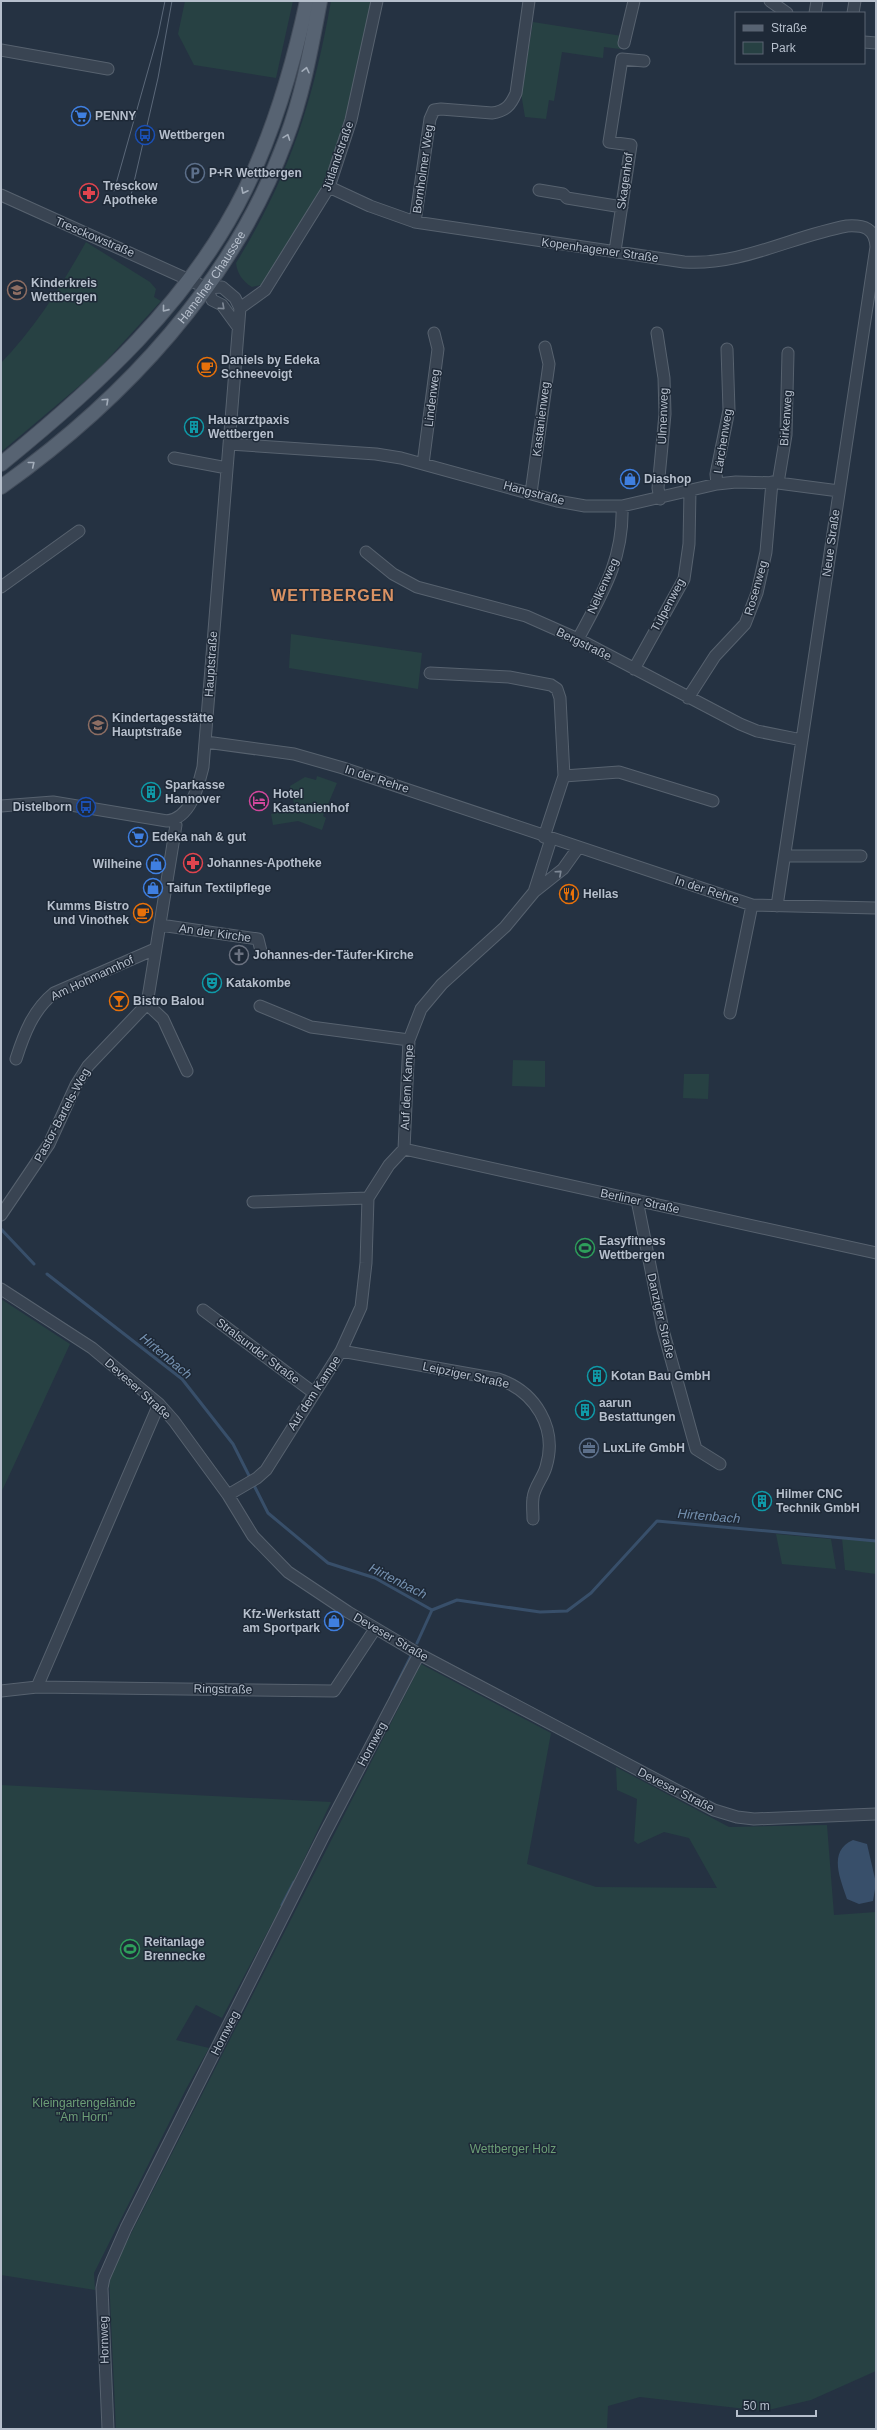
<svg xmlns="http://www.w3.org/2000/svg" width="877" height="2430" viewBox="0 0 877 2430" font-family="Helvetica,sans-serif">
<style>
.green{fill:#274143}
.water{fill:#384f6a}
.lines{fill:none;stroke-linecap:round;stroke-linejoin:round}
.stream{stroke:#384f6a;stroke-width:3}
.minor-casing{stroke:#57626f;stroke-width:13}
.major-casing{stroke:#434d5b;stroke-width:16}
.minor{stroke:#394452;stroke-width:11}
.major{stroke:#576372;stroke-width:14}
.tram{stroke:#5b6879;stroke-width:1}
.oneway{stroke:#a3adba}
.oneway2{stroke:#7e8895}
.labels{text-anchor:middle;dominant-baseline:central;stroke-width:3;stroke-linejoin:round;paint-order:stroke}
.poi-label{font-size:12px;font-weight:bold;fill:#b6bfcc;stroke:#1e2937;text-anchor:start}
.street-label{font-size:12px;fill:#b6bfcc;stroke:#1e2937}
.park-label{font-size:12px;fill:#6c9e76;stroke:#1e2937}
.water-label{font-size:13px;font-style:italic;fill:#7591b0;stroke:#1e2937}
.district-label{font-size:16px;font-weight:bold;letter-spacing:1px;fill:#da9263;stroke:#1e2937}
</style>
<rect width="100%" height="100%" fill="#253242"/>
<!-- green -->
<path class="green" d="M185,1H293L276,78L194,65L178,34Z
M331,1H377L358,89L315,212L261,285L252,287C243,282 237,273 236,263C290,175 313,102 331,1Z
M533,22L622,36L620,49L604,47L603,58L562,52L554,101L549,100L546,119L525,117L521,93Z
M86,242L150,282L156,289L154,297L161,301L97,371L1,452V363C35,328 62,285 86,242Z
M291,634L422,653L418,689L289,668Z
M317,776L337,783L323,816L326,818L322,830L298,821L273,825L271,814L295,808L290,786L305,777L316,780Z
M513,1060L545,1061V1087L512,1086Z
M684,1074H709L708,1099L683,1098Z
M1,1299L70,1344L1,1493Z
M776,1534L831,1539L836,1569L782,1564Z
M842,1538L876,1542V1574L845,1570Z
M421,1664L551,1733L527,1864L596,1887L717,1888L689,1838L664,1832L638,1844L634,1841L637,1799L617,1790L616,1767L729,1827L827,1825L834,1915L876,1912V2371L811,2400L764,2411L640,2397L608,2406L607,2429H116L109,2277Z
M1,1785L331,1802L288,1893L222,2018L196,2005L176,2040L209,2048L186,2089L94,2273L95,2290L1,2275Z"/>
<!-- water -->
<path class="water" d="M853,1840L867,1844L876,1883L873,1901L859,1904L847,1899C841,1880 827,1851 853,1840Z"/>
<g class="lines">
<!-- stream -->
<path class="stream" d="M1,1229L34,1264
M47,1274L182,1379L233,1444L268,1513L328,1563L375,1578L432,1610L457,1600L540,1612L567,1611L591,1593L657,1521L876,1541
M417,1643L432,1610
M392,1694L411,1656
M282,1905L294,1882"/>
<defs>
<path id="minor" d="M770,1L787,13
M815,13L817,1
M853,13L855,1
M864,42L876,43
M624,43L634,1
M1,50L108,69
M329,187L370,206L415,222L684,262C741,266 792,236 847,226C864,225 875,228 876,247L777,906
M539,190L563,194L567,198L622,207
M1,195L207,288L222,287L235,298L240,308L203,767C198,787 191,818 167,821L53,802L1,806
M415,222L430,119L434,110L441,109L492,113C506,111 511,105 516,93L529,1
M615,251L631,145L609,142L622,59L644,61
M207,288L212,300L222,305L238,327
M240,308L265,290L329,187L351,120L377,1
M657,333L664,378L665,414L658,488L660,499
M229,444L376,454L401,458L557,501L585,506H622L717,484L736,482L778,483L839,491
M174,458L227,468
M423,464L438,349L434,333
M778,483L786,435L788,353
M717,484L716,474L729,410L727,349
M531,493L549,364L545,347
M366,552L393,574L417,587L526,616L578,639L740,724L757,731L802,740
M1,587L79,531
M578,639C602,594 624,559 622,506
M634,669L684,579L689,544L690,490
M430,673L509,677L551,685L557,689L560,698L564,776L544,837
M688,698L715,656L745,624L757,593L766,552L772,482
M206,742L294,754L343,768L752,905L876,908
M564,776L619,772L713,801
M785,856H861
M534,892L563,869L578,848
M160,925L258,939L261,951
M147,1004L176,825L174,820
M147,1004L163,1019L187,1071
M260,1006L311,1027L409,1040
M730,1013L752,905
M16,1059C24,1034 33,1010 54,993L155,949
M404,1149L876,1253
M637,1200L663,1330L696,1449L720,1464
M253,1202L368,1198
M1,1215L49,1144L76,1085L88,1066L147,1004
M1,1289L92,1348L159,1404L174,1421L228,1495L253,1536L288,1572L348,1612L419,1654L714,1810L737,1817L754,1819L876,1814
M203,1310L314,1393
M341,1351L498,1379C535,1391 558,1428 546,1467C543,1478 534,1487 533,1498C532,1505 533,1512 533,1519
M228,1495L257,1478L266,1470L341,1351L361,1307L366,1263L368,1198L389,1165L404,1149L409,1040L421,1009L442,984L505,927L534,892L551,839
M37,1687L159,1404
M1,1691L37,1687L334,1691L375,1629
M108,2429L102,2288L104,2278L126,2228L323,1837L419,1654"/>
<g id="major">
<path d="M1,464C96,387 190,302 245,190C274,131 293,66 307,1"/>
<path id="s1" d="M1,487C125,399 233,283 286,139C303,94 311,48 320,1"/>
</g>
</defs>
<!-- minor casing -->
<use href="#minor" class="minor-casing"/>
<!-- major casing -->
<use href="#major" class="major-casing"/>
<!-- minor -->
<use href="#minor" class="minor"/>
<!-- major -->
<use href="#major" class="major"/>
<!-- tram -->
<path class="tram" d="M114,191L158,35L165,1
M131,195L158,78L172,1"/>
</g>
<!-- one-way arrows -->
<defs><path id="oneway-chevron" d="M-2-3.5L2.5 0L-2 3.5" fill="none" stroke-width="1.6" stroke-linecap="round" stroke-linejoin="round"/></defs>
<g class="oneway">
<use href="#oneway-chevron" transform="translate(306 70) rotate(-77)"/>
<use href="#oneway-chevron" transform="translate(287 137) rotate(-70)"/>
<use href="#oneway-chevron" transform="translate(244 191) rotate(117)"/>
<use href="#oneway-chevron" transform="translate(165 309) rotate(129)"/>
<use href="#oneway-chevron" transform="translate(106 401) rotate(-43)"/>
<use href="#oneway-chevron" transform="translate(32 464) rotate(-39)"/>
</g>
<g class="oneway2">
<use href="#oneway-chevron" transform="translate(222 307) rotate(42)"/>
<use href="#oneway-chevron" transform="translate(559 873) rotate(-42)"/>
</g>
<!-- icons -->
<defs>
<symbol id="supermarket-ring" viewBox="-11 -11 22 22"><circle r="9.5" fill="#1e2937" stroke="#3f7fe0" stroke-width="1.5"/><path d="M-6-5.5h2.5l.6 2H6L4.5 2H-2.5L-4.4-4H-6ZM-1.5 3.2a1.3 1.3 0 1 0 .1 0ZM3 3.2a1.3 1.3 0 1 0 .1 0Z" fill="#3f7fe0"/></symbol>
<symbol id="bus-ring" viewBox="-11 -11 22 22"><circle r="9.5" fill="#1e2937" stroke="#1a4fb4" stroke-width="1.5"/><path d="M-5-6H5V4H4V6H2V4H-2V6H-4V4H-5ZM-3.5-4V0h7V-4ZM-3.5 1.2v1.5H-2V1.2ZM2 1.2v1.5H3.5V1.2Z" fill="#1a4fb4"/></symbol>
<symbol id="parking-ring" viewBox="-11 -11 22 22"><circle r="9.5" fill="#1e2937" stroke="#5c6f8a" stroke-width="1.5"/><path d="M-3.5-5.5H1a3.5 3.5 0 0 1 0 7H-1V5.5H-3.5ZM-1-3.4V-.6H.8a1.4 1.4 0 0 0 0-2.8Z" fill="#5c6f8a"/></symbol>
<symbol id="pharmacy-ring" viewBox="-11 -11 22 22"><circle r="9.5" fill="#1e2937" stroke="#e0444e" stroke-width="1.5"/><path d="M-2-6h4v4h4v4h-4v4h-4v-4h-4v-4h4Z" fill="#e0444e"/></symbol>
<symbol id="school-ring" viewBox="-11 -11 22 22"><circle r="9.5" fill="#1e2937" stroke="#8d6e63" stroke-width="1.5"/><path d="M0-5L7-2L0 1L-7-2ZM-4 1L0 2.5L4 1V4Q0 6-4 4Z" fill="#8d6e63"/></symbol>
<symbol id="cafe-ring" viewBox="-11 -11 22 22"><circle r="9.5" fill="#1e2937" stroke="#e8710a" stroke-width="1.5"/><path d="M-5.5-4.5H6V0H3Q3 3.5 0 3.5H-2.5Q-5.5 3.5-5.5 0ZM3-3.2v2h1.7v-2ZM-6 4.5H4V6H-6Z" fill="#e8710a"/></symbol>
<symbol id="building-ring" viewBox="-11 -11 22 22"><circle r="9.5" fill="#1e2937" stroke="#0f9aa8" stroke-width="1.5"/><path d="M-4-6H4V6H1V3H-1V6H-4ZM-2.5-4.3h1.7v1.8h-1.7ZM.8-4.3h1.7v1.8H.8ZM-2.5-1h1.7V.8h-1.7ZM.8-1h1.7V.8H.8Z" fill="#0f9aa8"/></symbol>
<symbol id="shop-ring" viewBox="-11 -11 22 22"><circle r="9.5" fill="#1e2937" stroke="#3f7fe0" stroke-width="1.5"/><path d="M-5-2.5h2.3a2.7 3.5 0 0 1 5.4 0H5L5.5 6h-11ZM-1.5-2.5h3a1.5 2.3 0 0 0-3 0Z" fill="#3f7fe0"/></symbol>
<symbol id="hotel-ring" viewBox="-11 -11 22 22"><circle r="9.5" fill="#1e2937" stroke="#d1479c" stroke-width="1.5"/><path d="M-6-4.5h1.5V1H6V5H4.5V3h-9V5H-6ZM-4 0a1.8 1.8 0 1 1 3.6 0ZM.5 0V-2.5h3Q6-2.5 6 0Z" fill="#d1479c"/></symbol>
<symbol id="restaurant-ring" viewBox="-11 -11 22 22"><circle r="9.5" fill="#1e2937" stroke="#e8710a" stroke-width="1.5"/><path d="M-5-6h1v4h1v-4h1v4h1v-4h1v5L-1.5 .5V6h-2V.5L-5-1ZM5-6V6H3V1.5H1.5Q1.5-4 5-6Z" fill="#e8710a"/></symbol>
<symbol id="church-ring" viewBox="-11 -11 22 22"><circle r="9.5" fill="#1e2937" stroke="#6b7280" stroke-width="1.5"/><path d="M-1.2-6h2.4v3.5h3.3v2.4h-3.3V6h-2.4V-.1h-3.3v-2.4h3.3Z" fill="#6b7280"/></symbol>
<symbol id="theatre-ring" viewBox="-11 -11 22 22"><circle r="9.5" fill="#1e2937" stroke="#0f9aa8" stroke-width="1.5"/><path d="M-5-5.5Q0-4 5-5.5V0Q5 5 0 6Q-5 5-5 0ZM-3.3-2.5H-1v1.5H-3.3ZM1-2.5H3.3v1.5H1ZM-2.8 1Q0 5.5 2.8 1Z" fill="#0f9aa8"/></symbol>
<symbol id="bar-ring" viewBox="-11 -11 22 22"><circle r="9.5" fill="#1e2937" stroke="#e8710a" stroke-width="1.5"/><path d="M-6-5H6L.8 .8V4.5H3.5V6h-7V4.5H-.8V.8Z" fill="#e8710a"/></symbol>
<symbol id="stadium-ring" viewBox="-11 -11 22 22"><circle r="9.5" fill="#1e2937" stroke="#2e9e5b" stroke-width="1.5"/><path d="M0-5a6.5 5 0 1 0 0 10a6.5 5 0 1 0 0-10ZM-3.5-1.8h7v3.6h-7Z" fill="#2e9e5b"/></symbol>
<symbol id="office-ring" viewBox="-11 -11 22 22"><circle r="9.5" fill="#1e2937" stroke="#5c6f8a" stroke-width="1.5"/><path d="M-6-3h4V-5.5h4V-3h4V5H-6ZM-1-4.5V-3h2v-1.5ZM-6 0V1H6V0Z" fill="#5c6f8a"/></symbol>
</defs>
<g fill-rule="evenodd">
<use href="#supermarket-ring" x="70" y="105" width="22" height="22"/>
<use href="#bus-ring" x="134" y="124" width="22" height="22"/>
<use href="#parking-ring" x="184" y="162" width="22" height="22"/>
<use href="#pharmacy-ring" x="78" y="182" width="22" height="22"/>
<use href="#school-ring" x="6" y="279" width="22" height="22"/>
<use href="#cafe-ring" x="196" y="356" width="22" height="22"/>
<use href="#building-ring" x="183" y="416" width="22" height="22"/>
<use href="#shop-ring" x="619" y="468" width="22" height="22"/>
<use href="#school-ring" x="87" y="714" width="22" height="22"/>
<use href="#building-ring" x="140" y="781" width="22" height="22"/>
<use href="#hotel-ring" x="248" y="790" width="22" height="22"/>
<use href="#bus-ring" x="75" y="796" width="22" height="22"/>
<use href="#supermarket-ring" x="127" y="826" width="22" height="22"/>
<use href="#pharmacy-ring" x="182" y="852" width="22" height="22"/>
<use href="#shop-ring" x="145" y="853" width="22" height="22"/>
<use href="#shop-ring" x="142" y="877" width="22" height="22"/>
<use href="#restaurant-ring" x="558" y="883" width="22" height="22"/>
<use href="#cafe-ring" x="132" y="902" width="22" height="22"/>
<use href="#church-ring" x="228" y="944" width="22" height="22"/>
<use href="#theatre-ring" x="201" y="972" width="22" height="22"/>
<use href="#bar-ring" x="108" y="990" width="22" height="22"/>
<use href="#stadium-ring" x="574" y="1237" width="22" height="22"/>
<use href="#building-ring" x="586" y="1365" width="22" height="22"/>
<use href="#building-ring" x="574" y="1399" width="22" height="22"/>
<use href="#office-ring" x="578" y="1437" width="22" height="22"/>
<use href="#building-ring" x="751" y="1490" width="22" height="22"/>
<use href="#shop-ring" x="323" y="1610" width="22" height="22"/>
<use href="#stadium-ring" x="119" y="1938" width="22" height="22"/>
</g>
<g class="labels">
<!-- poi labels -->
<g class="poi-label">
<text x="95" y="116">PENNY</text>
<text x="159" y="135">Wettbergen</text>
<text x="209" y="173">P+R Wettbergen</text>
<text x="103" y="186">Tresckow<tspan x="103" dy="14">Apotheke</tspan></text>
<text x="31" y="283">Kinderkreis<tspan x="31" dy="14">Wettbergen</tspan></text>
<text x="221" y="360">Daniels by Edeka<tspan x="221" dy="14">Schneevoigt</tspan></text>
<text x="208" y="420">Hausarztpaxis<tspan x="208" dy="14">Wettbergen</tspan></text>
<text x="644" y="479">Diashop</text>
<text x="112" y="718">Kindertagesstätte<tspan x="112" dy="14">Hauptstraße</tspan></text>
<text x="165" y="785">Sparkasse<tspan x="165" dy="14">Hannover</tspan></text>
<text x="273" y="794">Hotel<tspan x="273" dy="14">Kastanienhof</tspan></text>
<text x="72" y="807" text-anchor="end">Distelborn</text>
<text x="152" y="837">Edeka nah &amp; gut</text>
<text x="207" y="863">Johannes-Apotheke</text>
<text x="142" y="864" text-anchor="end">Wilheine</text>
<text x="167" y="888">Taifun Textilpflege</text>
<text x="583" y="894">Hellas</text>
<text x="129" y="906" text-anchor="end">Kumms Bistro<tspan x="129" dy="14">und Vinothek</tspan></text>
<text x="253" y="955">Johannes-der-Täufer-Kirche</text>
<text x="226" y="983">Katakombe</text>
<text x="133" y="1001">Bistro Balou</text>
<text x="599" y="1241">Easyfitness<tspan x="599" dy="14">Wettbergen</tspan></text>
<text x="611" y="1376">Kotan Bau GmbH</text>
<text x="599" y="1403">aarun<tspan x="599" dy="14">Bestattungen</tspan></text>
<text x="603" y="1448">LuxLife GmbH</text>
<text x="776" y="1494">Hilmer CNC<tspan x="776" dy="14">Technik GmbH</tspan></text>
<text x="320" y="1614" text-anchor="end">Kfz-Werkstatt<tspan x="320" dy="14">am Sportpark</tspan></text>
<text x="144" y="1942">Reitanlage<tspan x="144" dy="14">Brennecke</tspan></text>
</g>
<!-- street labels -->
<g class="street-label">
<text transform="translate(338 156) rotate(-71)">Jütlandstraße</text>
<text transform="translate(423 169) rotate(-82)">Bornholmer Weg</text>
<text transform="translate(625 181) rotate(-82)">Skagenhof</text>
<text transform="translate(95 237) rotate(23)">Tresckowstraße</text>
<text transform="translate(600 250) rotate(8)">Kopenhagener Straße</text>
<text stroke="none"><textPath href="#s1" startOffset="299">Hamelner Chaussee</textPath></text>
<text transform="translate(432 398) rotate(-83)">Lindenweg</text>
<text transform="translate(663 416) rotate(-88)">Ulmenweg</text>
<text transform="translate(786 418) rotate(-86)">Birkenweg</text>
<text transform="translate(541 419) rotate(-83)">Kastanienweg</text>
<text transform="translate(723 441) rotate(-81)">Lärchenweg</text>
<text transform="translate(534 493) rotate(15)">Hangstraße</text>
<text transform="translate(831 543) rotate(-82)">Neue Straße</text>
<text transform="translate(603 586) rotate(-66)">Nelkenweg</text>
<text transform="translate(756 588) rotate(-74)">Rosenweg</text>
<text transform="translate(668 605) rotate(-62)">Tulpenweg</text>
<text transform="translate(584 644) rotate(26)">Bergstraße</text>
<text transform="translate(211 664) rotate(-86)">Hauptstraße</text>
<text transform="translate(377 779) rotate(18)">In der Rehre</text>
<text transform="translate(707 890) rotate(18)">In der Rehre</text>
<text transform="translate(215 933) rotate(8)">An der Kirche</text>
<text transform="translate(92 978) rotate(-25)">Am Hohmannhof</text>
<text transform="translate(407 1087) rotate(-87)">Auf dem Kampe</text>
<text transform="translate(62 1115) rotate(-62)">Pastor-Bartels-Weg</text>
<text transform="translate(640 1201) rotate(12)">Berliner Straße</text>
<text transform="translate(661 1316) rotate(77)">Danziger Straße</text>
<text transform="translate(258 1351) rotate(37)">Stralsunder Straße</text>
<text transform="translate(466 1375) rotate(12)">Leipziger Straße</text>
<text transform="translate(138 1389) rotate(42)">Deveser Straße</text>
<text transform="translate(314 1393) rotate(-57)">Auf dem Kampe</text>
<text transform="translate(391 1637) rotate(30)">Deveser Straße</text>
<text transform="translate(223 1689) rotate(1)">Ringstraße</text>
<text transform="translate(372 1744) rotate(-62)">Hornweg</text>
<text transform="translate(676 1790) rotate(27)">Deveser Straße</text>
<text transform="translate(225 2033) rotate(-63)">Hornweg</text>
<text transform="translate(104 2340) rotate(-92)">Hornweg</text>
</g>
<!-- park labels -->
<g class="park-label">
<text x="84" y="2103">Kleingartengelände<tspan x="84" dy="14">"Am Horn"</tspan></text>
<text x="513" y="2149">Wettberger Holz</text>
</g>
<!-- water labels -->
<g class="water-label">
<text transform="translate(166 1356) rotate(40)">Hirtenbach</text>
<text transform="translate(709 1516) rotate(5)">Hirtenbach</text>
<text transform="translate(398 1581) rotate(27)">Hirtenbach</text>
</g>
<!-- district labels -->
<g class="district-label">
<text x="333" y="595">WETTBERGEN</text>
</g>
</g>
<!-- border -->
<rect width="877" height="2430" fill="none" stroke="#b6bfcc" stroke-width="4"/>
<!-- legend -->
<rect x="735" y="12" width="130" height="52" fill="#1e2937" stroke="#5b6573"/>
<rect x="743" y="25" width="20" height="6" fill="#576372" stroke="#5b6573"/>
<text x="771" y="32" font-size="12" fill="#b6bfcc">Straße</text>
<rect x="743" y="42" width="20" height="12" fill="#274143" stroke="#5b6573"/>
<text x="771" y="52" font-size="12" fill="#b6bfcc">Park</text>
<!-- scale -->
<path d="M737 2410v6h79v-6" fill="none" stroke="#b6bfcc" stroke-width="2"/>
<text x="743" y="2410" font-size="12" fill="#b6bfcc" stroke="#1e2937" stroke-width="3" paint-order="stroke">50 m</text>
</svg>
